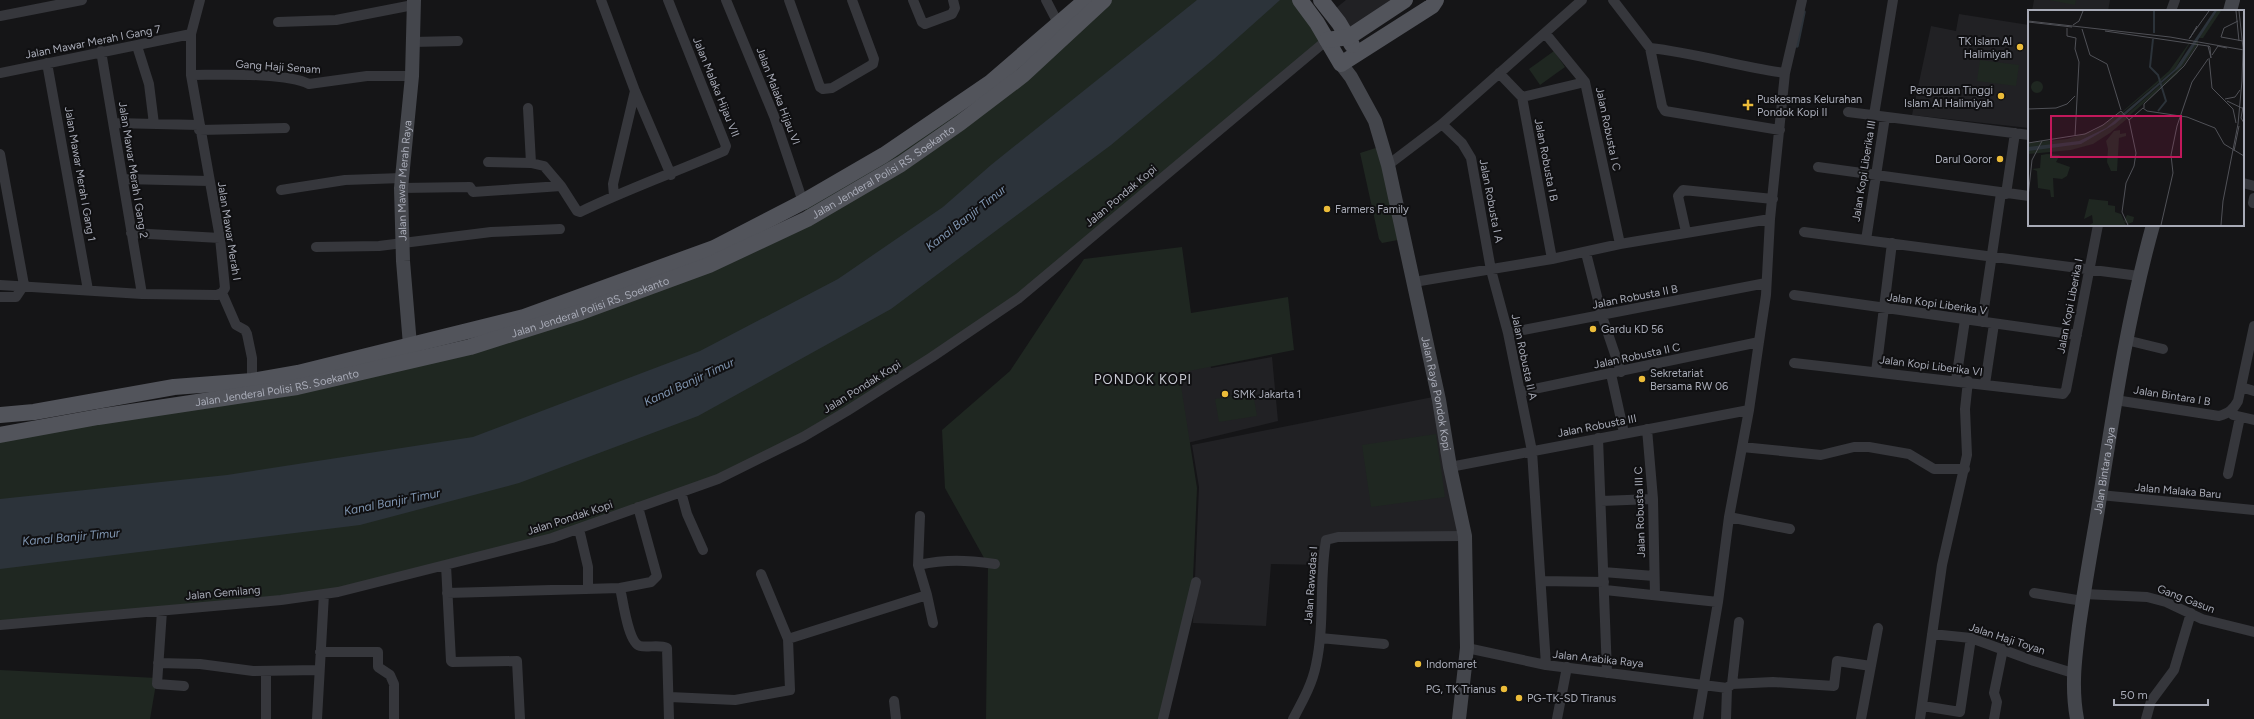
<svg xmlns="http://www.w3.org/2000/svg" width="2254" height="719" viewBox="0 0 2254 719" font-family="Figtree,sans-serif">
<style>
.built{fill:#212124}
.green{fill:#1f2721}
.water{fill:#2c333a}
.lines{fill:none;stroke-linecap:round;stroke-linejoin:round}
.stream{stroke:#2c333a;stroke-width:3.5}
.street{stroke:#36373c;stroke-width:10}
.secondary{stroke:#44464c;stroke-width:14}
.primary{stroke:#52545b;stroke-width:16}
.poi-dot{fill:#ecbc39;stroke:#101012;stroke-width:1.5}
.labels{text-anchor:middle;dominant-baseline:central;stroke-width:4;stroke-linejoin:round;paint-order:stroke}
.poi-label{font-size:11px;fill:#a8abb7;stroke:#101012;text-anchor:start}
.street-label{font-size:11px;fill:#a8abb7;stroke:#101012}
.water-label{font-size:12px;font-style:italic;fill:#8096b1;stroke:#101012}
.quarter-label{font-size:13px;letter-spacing:1px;fill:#c8cad3;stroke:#101012}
.inset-river{fill:none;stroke:#2c333a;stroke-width:2}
.inset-road{fill:none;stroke:#505157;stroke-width:1}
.view{fill:#c2185b;fill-opacity:0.15;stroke:#c2185b;stroke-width:2}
.inset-edge{fill:none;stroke:#a8abb7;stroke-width:2}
</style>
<rect width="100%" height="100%" fill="#151517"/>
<!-- built -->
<path class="built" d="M1346,0H1405L1349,37L1331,12Z
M2034,0H2110L2108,11H2032Z
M1959,14L2029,25V128L1912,115L1931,26L1956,31Z
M1209,357L1211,368L1272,357L1278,421L1183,444L1169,365Z
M1438,396L1458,535H1326L1323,565L1271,564L1266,626L1193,623L1199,487L1192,445Z"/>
<!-- green -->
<path class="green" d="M1104,0H1300L1327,40L1047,274L870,396L753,461L579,529L338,592L0,626V435L469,347L807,219L803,202L956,105L965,118Z
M2049,0H2076L2075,5Z
M1554,51L1565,67L1540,85L1529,69Z
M1980,60L2019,65L2016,86L1977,81Z
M1382,146L1403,239L1382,243L1379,239L1360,153Z
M1182,247L1191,313L1288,297L1294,350L1179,373L1197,488L1192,601L1159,719H986L988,565L945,488L942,430L1010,371L1084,259Z
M1253,393L1257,416L1219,422L1215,399Z
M1436,434L1445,497L1371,507L1362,445Z
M0,670L157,678L150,719H0Z"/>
<!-- water -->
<path class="water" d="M1197,0H1280L1214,59L1111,145L891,309L698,416L519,483L360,525L0,569V499L227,475L473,437L700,351L838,279L943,207L991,165Z"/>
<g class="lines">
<!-- stream -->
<path class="stream" d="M1797,46L1804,12"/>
<!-- street -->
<path class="street" d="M601,0L635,91L671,175
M726,0L774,116L803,202
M789,0L820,87L823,89L832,88L873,64L874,59L852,0
M913,0L922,22L925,24L952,14L955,8L953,0
M1046,0L1059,25
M1613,0L1650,48L1662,106L1665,111L1780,130
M2171,11L2175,0
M0,16L82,0
M278,22L336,20L413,5
M1545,33L1585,82L1620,244
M412,42L458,41
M137,46L149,84L154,124
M1650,48C1696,53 1740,67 1785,73
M101,51L142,294
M47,63L88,290
M0,73L191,34
M1499,73L1522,97L1552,259
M191,75C219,75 286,72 309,84L367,76H412
M1522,97L1585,82
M528,108L531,163L544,166L561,186L577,211L580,212C627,189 676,172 724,151L726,146L668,0
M1848,112L2029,135
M1874,115L1893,0
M114,123L199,125
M1442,124L1462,143L1471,158L1491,270L1508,333L1532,451L1546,665
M199,130L285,128
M0,154L24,285
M488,162L531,163
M1388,165L1442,124L1582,0
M1818,167L2029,196
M123,179L209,181
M2243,183L2254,186
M401,188L470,187L473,192L561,186
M281,190L345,180L402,178
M2006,194L2015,133
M614,196L613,184L635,91
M2253,203L2254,198
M1686,232L1678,196L1683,190L1773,199
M1804,232L2139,276
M131,233L220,238
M1866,240L1885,117
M316,247L379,246L491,232L560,229
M1586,253L1602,316L1621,372
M1414,282L1552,259L1620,244L1770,219
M0,285L142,294L217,295L222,293L225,288L220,238L191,75V34L200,0
M222,293L236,325L245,330L247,334L252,358V381
M1794,295L2077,335
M0,297H16L24,285
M1982,322L2001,193
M1508,333L1766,283
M2126,340L2163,349
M1794,363L2063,394L2066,390L2098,225
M1876,372L1892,243
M1611,374L1624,433
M1956,380L1965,320
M1985,384L1994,324
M2241,387L2254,391
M1520,392L1759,342
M2115,400L2219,416C2229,413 2233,410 2238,401L2254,326
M2233,415L2254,420
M1647,429L1653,499L1655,595
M1598,438L1607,673
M1742,447L1821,455L1854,447H1869L1909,454L1934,469H1965
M1450,467L1749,410
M2228,474L2240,417
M681,492L687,514L703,550
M2100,495L2254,510
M1601,501L1653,499
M1729,517L1790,529
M579,529L588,567V589
M446,565L451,661L452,662L517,661L520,719
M918,565C947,559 966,560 995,564
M1603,572L1654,576
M1541,581L1604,582
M620,588L651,582L657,576L638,507
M1605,590L1718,602
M447,593L620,588C623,600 628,643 640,646C648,648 659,644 667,648L669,719
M2034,593L2083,601
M2084,594L2147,597L2166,602L2202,619L2254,632
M927,595L933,623
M162,611L157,684L184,686
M0,625L281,600L338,592L552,538L718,479L803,437L847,411L932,357L1019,298L1327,40
M1932,634L1971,638L2034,661L2073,673
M1320,638L1384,644
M788,639L927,595L918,565L920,516
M1467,648L1546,665L1727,688
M320,652H378V667L390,675L394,684V719
M158,663L200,664L253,671L319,670
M266,671V719
M1732,684L1739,622
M1727,688L1732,684L1773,682L1834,686L1837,661L1871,666
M670,697L735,700L790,690L788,639L761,574
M894,701L896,719
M1923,706L1960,712L1971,638
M317,719L324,594
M1163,719L1196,582
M1293,719C1302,702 1312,685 1316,665C1325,624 1319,581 1326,540L1338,537L1465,536
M1557,719L1567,667
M1698,719L1718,602L1729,517L1749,410L1761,328L1766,295L1770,219L1785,73L1802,0
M1726,719L1727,688
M1861,719L1878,628
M1920,719L1942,565L1967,455L1965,409L1968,381
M1994,719L1997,702L1994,693L2003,649
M2146,719L2151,701L2174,670L2191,613"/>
<!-- secondary -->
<g class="secondary">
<path d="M2230,11L2233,0"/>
<path id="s1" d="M1341,64L1351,77L1375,121L1388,165L1439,400L1450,467L1465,536L1467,648L1459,719"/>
<path id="s2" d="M411,357L403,261L401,188L412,76L414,0"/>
<path id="s3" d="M2077,719C2071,687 2075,658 2079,626C2084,591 2090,556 2096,522C2112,422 2126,322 2153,225"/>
</g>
<!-- primary -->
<g class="primary">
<path d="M1300,0L1317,23L1341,64L1432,6L1436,0"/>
<path d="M1321,0L1339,23L1352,45"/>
<path d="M1327,40L1349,37L1405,0"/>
<path d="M0,415L34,412L174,387L252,381L298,373L524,317L714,248L803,202L884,155L991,82L1086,0"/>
<path id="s4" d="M0,435L98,417L297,387L470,347L581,312L709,265L807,219L901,164L960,123L1023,75L1104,0"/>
</g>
</g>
<!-- markers -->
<g class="poi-dot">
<circle cx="2020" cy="47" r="4"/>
<circle cx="2001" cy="96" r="4"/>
<path d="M1746 99h4v4h4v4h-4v4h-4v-4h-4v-4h4z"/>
<circle cx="2000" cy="159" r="4"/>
<circle cx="1327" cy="209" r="4"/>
<circle cx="1593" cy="329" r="4"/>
<circle cx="1642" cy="379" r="4"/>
<circle cx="1225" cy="394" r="4"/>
<circle cx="1418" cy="664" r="4"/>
<circle cx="1504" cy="689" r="4"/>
<circle cx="1519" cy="698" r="4"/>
</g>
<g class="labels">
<!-- poi labels -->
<g class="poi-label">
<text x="2012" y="41" text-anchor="end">TK Islam Al<tspan x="2012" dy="13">Halimiyah</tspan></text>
<text x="1993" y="90" text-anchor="end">Perguruan Tinggi<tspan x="1993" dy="13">Islam Al Halimiyah</tspan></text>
<text x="1757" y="99">Puskesmas Kelurahan<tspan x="1757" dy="13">Pondok Kopi II</tspan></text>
<text x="1992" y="159" text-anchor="end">Darul Qoror</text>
<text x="1335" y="209">Farmers Family</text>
<text x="1601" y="329">Gardu KD 56</text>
<text x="1650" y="373">Sekretariat<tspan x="1650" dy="13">Bersama RW 06</tspan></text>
<text x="1233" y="394">SMK Jakarta 1</text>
<text x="1426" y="664">Indomaret</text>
<text x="1496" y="689" text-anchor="end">PG, TK Trianus</text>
<text x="1527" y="698">PG-TK-SD Tiranus</text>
</g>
<!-- street labels -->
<g class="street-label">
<text transform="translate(93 42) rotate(-11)">Jalan Mawar Merah I Gang 7</text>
<text transform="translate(278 67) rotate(4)">Gang Haji Senam</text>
<text transform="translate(716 87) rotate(68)">Jalan Malaka Hijau VII</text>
<text transform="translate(778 96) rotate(69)">Jalan Malaka Hijau VI</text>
<text transform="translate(1608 129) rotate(78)">Jalan Robusta I C</text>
<text transform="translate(1546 160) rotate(79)">Jalan Robusta I B</text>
<text transform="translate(133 170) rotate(81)">Jalan Mawar Merah I Gang 2</text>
<text transform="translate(1864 171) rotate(-81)">Jalan Kopi Liberika III</text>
<text stroke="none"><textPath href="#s4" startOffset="929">Jalan Jenderal Polisi RS. Soekanto</textPath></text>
<text transform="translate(80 174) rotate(80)">Jalan Mawar Merah I Gang 1</text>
<text stroke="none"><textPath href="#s2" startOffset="177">Jalan Mawar Merah Raya</textPath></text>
<text transform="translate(1121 196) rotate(-40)">Jalan Pondak Kopi</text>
<text transform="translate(1491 201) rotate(79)">Jalan Robusta I A</text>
<text transform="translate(229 231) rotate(81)">Jalan Mawar Merah I</text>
<text transform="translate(1635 297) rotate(-11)">Jalan Robusta II B</text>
<text transform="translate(1937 304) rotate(8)">Jalan Kopi Liberika V</text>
<text transform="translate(2070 306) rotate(-79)">Jalan Kopi Liberika I</text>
<text stroke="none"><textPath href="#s4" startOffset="605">Jalan Jenderal Polisi RS. Soekanto</textPath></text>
<text transform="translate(1637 356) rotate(-12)">Jalan Robusta II C</text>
<text transform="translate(1524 357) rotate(78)">Jalan Robusta II A</text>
<text transform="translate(1931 366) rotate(7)">Jalan Kopi Liberika VI</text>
<text stroke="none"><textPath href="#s4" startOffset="281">Jalan Jenderal Polisi RS. Soekanto</textPath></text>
<text transform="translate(862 387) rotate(-32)">Jalan Pondak Kopi</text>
<text stroke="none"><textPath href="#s1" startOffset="346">Jalan Raya Pondok Kopi</textPath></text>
<text transform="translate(2172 396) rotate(9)">Jalan Bintara I B</text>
<text transform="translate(1597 426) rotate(-11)">Jalan Robusta III</text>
<text stroke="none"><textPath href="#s3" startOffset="251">Jalan Bintara Jaya</textPath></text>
<text transform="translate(2178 491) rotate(5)">Jalan Malaka Baru</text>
<text transform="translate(1640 512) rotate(-92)">Jalan Robusta III C</text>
<text transform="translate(570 518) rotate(-18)">Jalan Pondak Kopi</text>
<text transform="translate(1311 585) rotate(-86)">Jalan Rawadas I</text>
<text transform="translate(223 593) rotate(-5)">Jalan Gemilang</text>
<text transform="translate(2186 599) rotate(21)">Gang Gasun</text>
<text transform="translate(2007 639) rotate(18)">Jalan Haji Toyan</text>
<text transform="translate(1598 659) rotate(6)">Jalan Arabika Raya</text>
</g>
<!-- water labels -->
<g class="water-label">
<text transform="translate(966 218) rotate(-38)">Kanal Banjir Timur</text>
<text transform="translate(689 382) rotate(-25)">Kanal Banjir Timur</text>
<text transform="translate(392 502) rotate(-11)">Kanal Banjir Timur</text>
<text transform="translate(71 537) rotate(-5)">Kanal Banjir Timur</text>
</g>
<!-- quarter labels -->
<g class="quarter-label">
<text x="1143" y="379">PONDOK KOPI</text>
</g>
</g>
<!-- overview -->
<g transform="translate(2028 10)">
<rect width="216" height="216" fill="#151517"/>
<path d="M189,1H193L175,28H171ZM164,29L147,59L95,102L100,108L82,123L65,134L43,140L0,144V133L39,129L67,120L95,101L141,61ZM170,30V34L149,64L100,107L98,105L147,62ZM3 77a6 6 0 1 1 12 0a6 6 0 1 1-12 0ZM92,120V124L98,123V126L91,128L89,161H83L79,152L80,139L78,131L86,121ZM19,144L32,145L28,152L42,157L39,166L34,169L25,168L26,187H23L22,180L10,178L9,161L4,159L12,158L13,145ZM61,189L80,191V195L87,196V202L93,204L96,211L99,205L106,207L105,212L100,214L96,212L98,215H61L65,213L64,205L56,209Z" fill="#1f2721"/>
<path d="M186,1H189L153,56L87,114L53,134L0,141V137L51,131L78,118L147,59Z" fill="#2c333a"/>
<path class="inset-river" d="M126,23V1M125,29L122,57L130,65L138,91L130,101"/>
<path class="inset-road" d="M208,1L211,31M0,11L142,27L216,40M210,11L196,18L193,27L215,31M0,12L44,17M45,15L51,11L55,1M39,18V26L48,28L47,39L51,52L47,126M54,19L62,45L79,54L93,100M77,21L180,36M162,28L169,16M161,29L181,1M180,36H181L182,37V38L183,48ZM184,45L190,36L199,38M181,48L184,78L205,99L208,113M197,89L207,87L212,80M199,91L216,99M215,97L213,108L216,113M116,98V94L156,56L170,35M0,99L28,98L39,94L47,86M93,101L101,110L115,98L119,101L159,107L187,118L196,134L216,146M0,133L57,124L75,115L93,101M206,141L211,116M0,187L4,150L14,131M100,215L94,202L98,173L106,156L108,143L101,110M133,215L145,163L143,145L149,116L164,72L180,49M193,215L195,191L210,114L214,71L215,38L211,1"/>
<path class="view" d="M23,106H153V147H23Z"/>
<rect width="216" height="216" class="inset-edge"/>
</g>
<!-- scale -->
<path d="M2114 699v6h94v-6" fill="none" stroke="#a8abb7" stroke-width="2"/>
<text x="2120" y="699" font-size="12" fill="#a8abb7" stroke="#101012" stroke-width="3" paint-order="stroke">50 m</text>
</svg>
